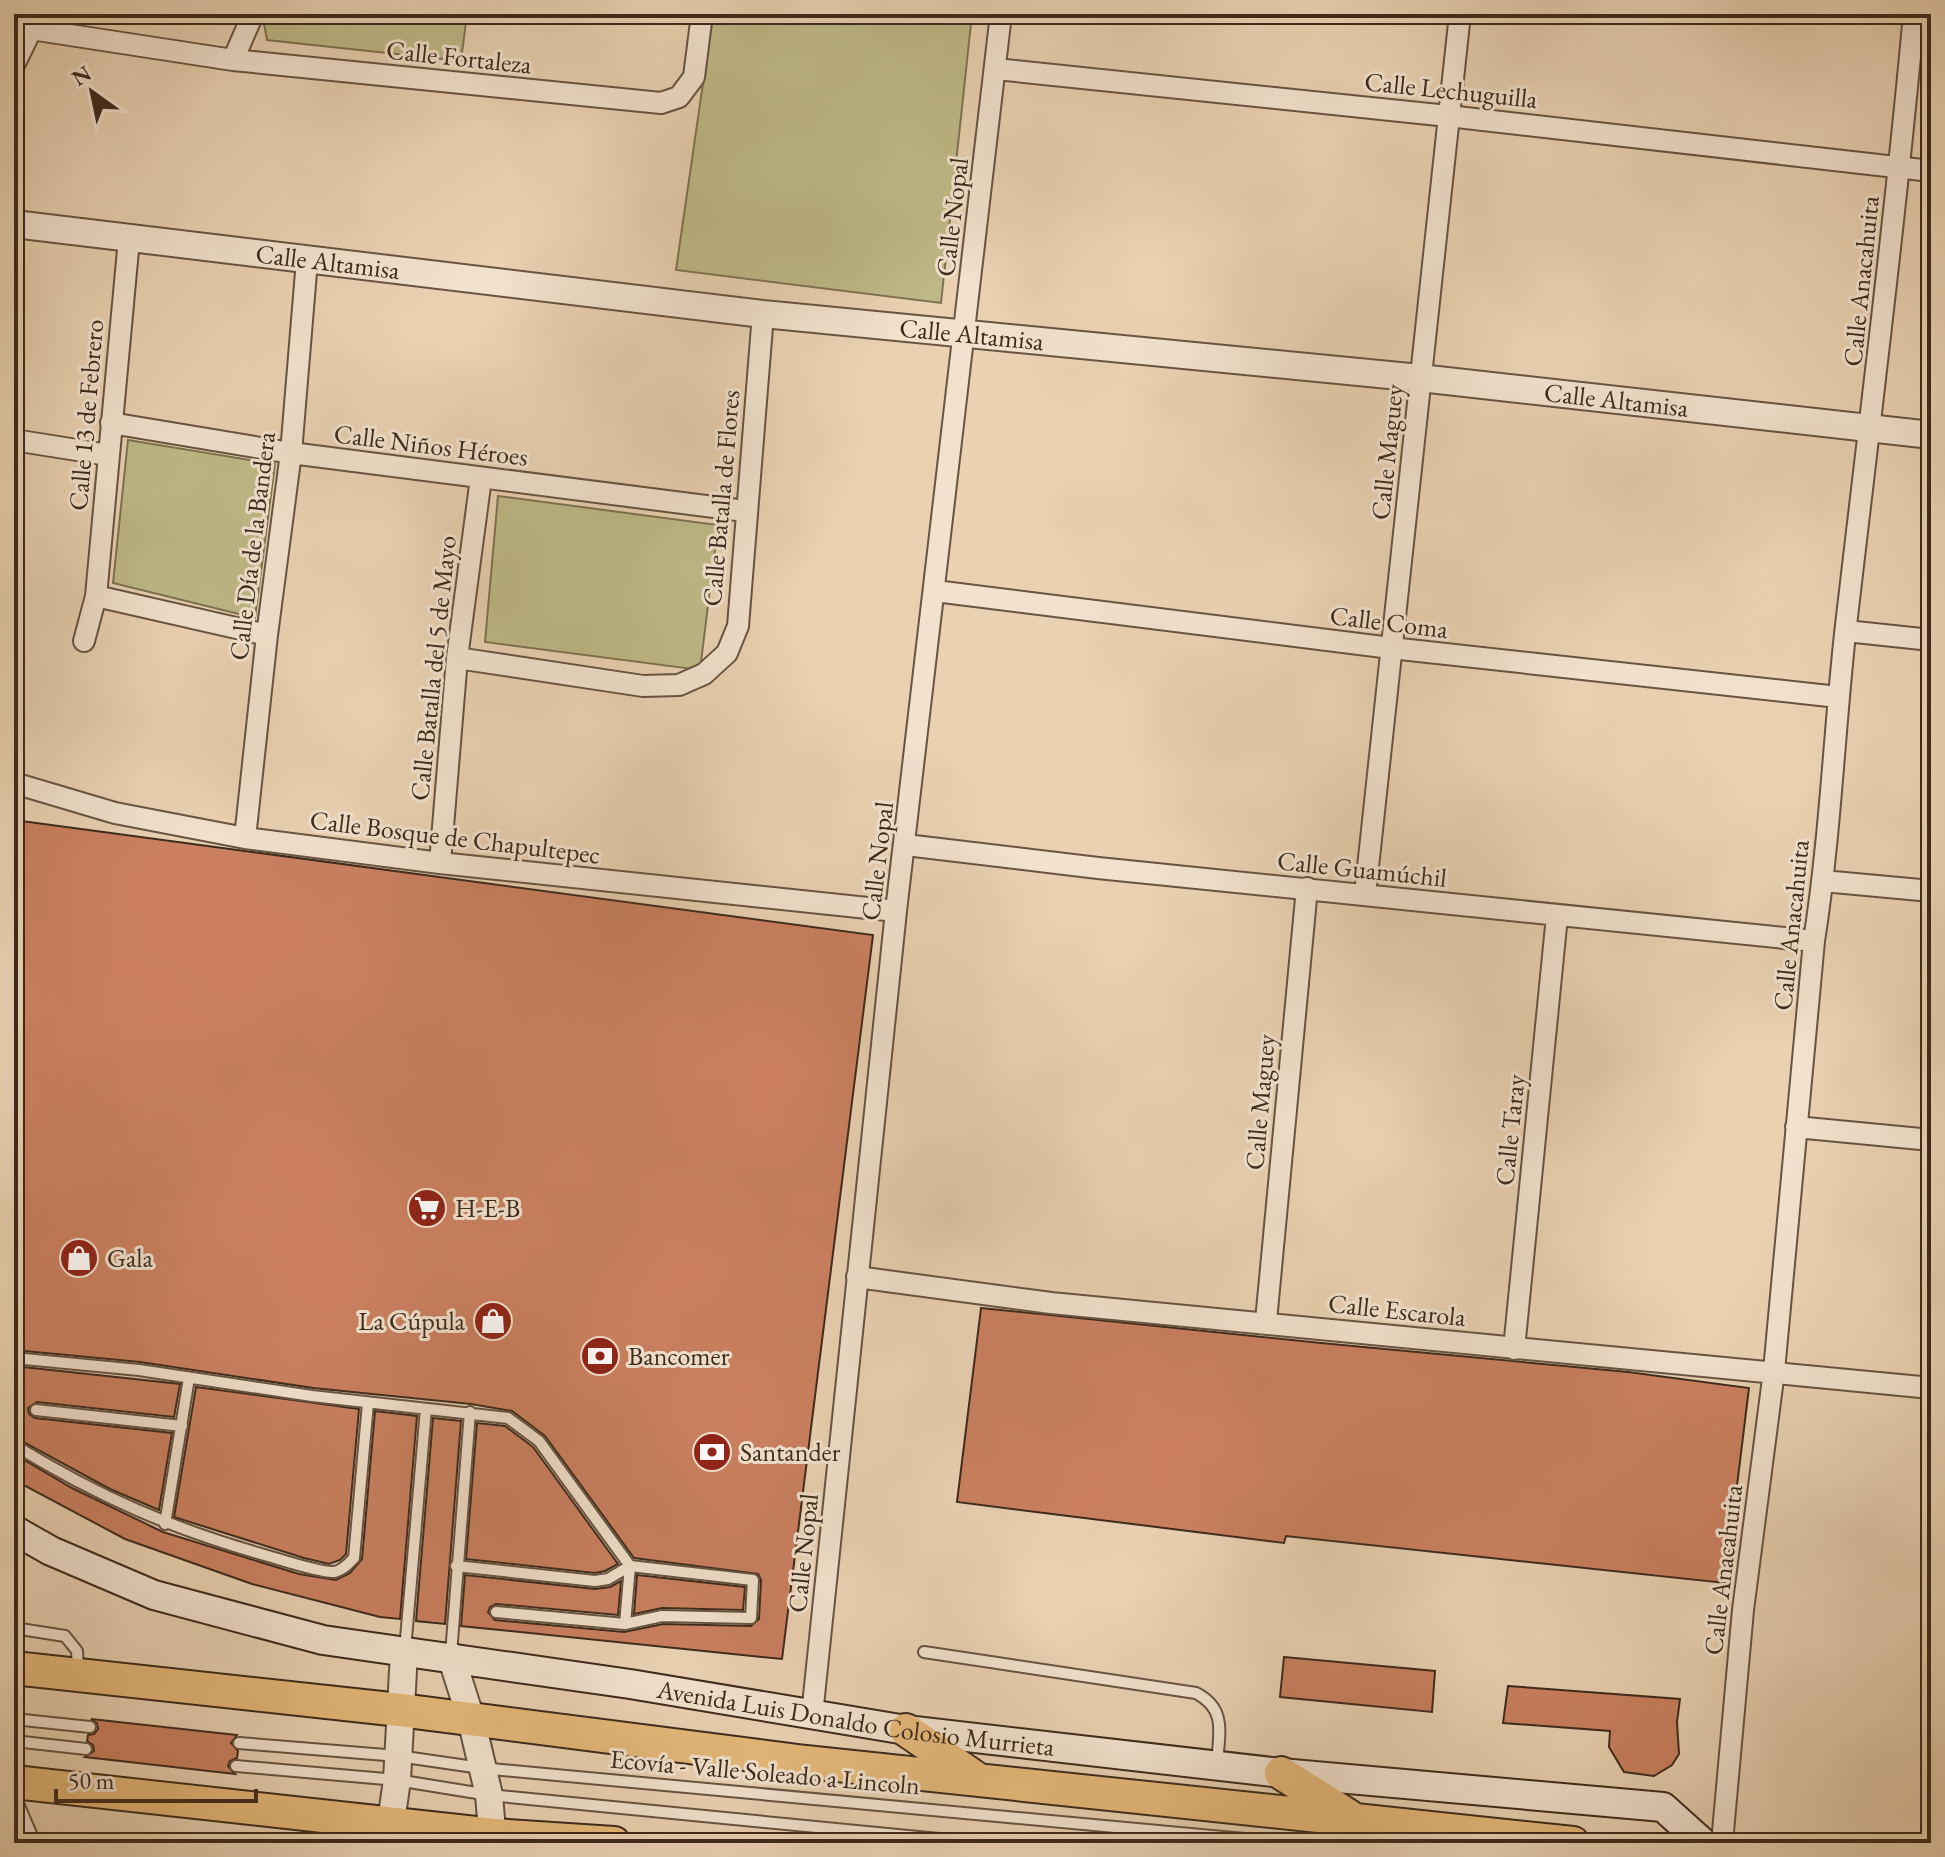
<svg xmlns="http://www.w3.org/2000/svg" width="1945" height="1857" viewBox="0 0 1945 1857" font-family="'EB Garamond',serif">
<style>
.green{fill:#beb987;stroke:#7e7252;stroke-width:2}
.building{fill:#ca8060;stroke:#3d2a1c;stroke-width:2}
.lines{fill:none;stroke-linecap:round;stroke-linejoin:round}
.service-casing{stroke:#685442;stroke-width:14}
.minor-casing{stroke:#685442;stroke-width:24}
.tertiary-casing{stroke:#685442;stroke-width:30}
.secondary-casing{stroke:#3d2a1c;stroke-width:32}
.primary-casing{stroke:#3d2a1c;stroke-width:36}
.service{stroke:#f1e1cd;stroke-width:10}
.minor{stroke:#f1e1cd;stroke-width:20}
.tertiary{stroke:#f1e1cd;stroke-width:26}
.secondary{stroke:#f1e1cd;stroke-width:28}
.primary{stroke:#e4b879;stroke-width:32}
.labels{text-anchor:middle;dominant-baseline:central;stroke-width:6;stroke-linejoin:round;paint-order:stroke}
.street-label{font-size:26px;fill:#3d2a1c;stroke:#f1e1cd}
.poi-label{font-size:26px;fill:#3d2a1c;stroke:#f1e1cd;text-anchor:start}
</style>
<rect width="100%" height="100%" fill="#e9d1b2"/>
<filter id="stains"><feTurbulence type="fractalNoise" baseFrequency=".0025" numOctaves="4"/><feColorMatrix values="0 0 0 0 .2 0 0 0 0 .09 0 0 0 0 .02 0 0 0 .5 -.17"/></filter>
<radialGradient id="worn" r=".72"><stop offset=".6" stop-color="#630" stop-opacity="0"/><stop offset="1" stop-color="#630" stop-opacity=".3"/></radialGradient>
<!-- green -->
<path class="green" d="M264,14H467L461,61L267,40L263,18Z
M713,14H972L941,303L676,270Z
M128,440L275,464L255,618L113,583Z
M498,496L718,525L700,670L485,642Z"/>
<!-- building -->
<path class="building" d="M14,820L873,935L782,1659L461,1626L465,1575L595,1589L610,1587L621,1581L618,1615L496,1604L490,1607L488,1612L495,1620L624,1632L663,1624L751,1626L759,1619L761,1580L758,1574L634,1558L545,1436L512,1411L471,1404L313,1388L140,1362L14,1350Z
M981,1308L1321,1343L1628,1372L1749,1388L1725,1583L1286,1536L1284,1543L957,1502Z
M14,1366L180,1384L174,1417L37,1402L28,1408L29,1414L35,1418L172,1433L159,1510L110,1489L14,1437Z
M196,1387L359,1409L346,1554L340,1560L329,1564L304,1558L174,1517Z
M375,1411L417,1416L400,1619L380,1617L252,1584L125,1539L14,1480V1454L72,1488L163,1532L299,1574L336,1580L350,1573L362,1559Z
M433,1418L461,1421L445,1624L416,1621Z
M477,1423L505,1426L533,1447L618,1564L605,1571L595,1573L466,1559Z
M637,1575L745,1587L743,1610L662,1608L634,1614Z
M1284,1657L1435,1671L1432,1712L1280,1697Z
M1508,1686L1680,1699L1677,1722L1679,1754L1672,1765L1654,1776L1624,1772L1609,1747L1610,1731L1503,1723Z
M91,1719L237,1735L231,1743L238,1751L237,1758L230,1761L228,1766L235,1774L85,1757L94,1751L93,1745L87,1741L88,1735L94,1734L98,1729L97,1723Z"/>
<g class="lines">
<defs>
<path id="service" d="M14,1358L139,1370L312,1396L508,1418L539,1441L630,1566L625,1624L496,1612
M36,1410L182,1426
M14,1445C99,1497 172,1529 268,1556C282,1560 321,1573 334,1572C342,1571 349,1563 354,1558L368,1403
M165,1524L189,1378
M456,1566L595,1581L608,1579L630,1566L753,1580L751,1618L662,1616L625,1624
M14,1628L65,1636L77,1651L78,1669
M405,1650L426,1409
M924,1652L1196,1693C1227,1709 1219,1733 1217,1764
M451,1654L470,1412
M14,1719L90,1727
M14,1741L86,1749
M239,1743L398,1756L481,1768L1287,1843
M236,1766L397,1780L489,1795L980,1843
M14,1794L35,1843"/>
<path id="minor" d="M31,29L233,60L661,103L679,97L694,77L702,14
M233,60L253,14
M14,65L39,14
M996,69L1448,116L1931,171
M111,423L291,453L745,511
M14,440L108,455
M935,591L1391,648L1838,697
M96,596L267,635
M1846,631L1931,640
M84,641L96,596L129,239
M457,658L643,686L679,685L704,674L727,653L738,626L763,314
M14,783L115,813L245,838L440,863L896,911
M245,838L267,635L291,453L307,260
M906,845L1098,868L1814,941
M440,863L457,658L481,478
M1823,881L1931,891
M1365,895L1460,14
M1796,1127L1931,1140
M857,1277L1051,1303L1931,1388
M1266,1321L1307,888
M1514,1349L1557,916
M812,1715L896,911L1001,14
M1722,1843L1743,1610L1774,1371L1814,941C1830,839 1834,736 1845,634C1869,427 1895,221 1914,14"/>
<g id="tertiary">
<path id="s1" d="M14,224L763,314L1420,378L1931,435"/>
<path d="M451,1656L471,1719L489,1795L493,1843"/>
<path d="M388,1843L397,1780L404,1652"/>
</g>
<g id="secondary">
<path id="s2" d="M14,1530L51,1551L154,1595L323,1640L630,1684L906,1730L1281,1773L1663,1807L1703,1843"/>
</g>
<path id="primary" d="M14,1668L400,1710L798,1761L1573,1843
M906,1730L976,1778
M1281,1773L1349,1816
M14,1782L494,1835L614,1843"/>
</defs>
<!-- service casing -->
<use href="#service" class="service-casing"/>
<!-- minor casing -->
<use href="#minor" class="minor-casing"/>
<!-- tertiary casing -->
<use href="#tertiary" class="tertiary-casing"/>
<!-- secondary casing -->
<use href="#secondary" class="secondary-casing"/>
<!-- primary casing -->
<use href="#primary" class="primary-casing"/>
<!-- service -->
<use href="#service" class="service"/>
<!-- minor -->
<use href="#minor" class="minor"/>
<!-- tertiary -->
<use href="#tertiary" class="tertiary"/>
<!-- secondary -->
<use href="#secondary" class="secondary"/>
<!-- primary -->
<use href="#primary" class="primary"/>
</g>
<!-- icons -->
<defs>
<symbol id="supermarket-disc" viewBox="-11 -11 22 22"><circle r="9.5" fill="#8f2418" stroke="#f1e1cd"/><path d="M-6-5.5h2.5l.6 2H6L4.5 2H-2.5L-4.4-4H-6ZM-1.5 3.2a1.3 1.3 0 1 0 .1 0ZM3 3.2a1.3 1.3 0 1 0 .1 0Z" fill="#fff"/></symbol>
<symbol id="shop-disc" viewBox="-11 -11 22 22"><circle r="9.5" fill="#8f2418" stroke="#f1e1cd"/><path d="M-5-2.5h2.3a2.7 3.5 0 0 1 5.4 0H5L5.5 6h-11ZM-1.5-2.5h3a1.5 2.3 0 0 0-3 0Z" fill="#fff"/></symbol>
<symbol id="bank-disc" viewBox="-11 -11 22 22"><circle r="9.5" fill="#8f2418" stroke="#f1e1cd"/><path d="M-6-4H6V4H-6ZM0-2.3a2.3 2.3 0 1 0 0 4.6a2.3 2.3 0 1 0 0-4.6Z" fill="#fff"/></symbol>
</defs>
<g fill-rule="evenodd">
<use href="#supermarket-disc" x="405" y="1186" width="44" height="44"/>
<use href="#shop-disc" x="57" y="1236" width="44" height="44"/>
<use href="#shop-disc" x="471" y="1299" width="44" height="44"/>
<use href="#bank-disc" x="578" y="1334" width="44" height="44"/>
<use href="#bank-disc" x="690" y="1430" width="44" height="44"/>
</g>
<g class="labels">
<!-- street labels -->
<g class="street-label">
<text transform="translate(459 57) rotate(6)">Calle Fortaleza</text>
<text transform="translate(1451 90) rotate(6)">Calle Lechuguilla</text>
<text transform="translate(952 217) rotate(-83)">Calle Nopal</text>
<text stroke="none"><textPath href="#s1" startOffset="316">Calle Altamisa</textPath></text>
<text transform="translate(1861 281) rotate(-84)">Calle Anacahuita</text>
<text stroke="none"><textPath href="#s1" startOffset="964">Calle Altamisa</textPath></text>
<text stroke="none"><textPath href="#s1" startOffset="1612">Calle Altamisa</textPath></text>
<text transform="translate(86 415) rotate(-85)">Calle 13 de Febrero</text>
<text transform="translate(431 445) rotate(7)">Calle Niños Héroes</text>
<text transform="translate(1387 452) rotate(-84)">Calle Maguey</text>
<text transform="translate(721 498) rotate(-85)">Calle Batalla de Flores</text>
<text transform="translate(252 546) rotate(-83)">Calle Día de la Bandera</text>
<text transform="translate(1389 622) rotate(7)">Calle Coma</text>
<text transform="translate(433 668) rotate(-84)">Calle Batalla del 5 de Mayo</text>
<text transform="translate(455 837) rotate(7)">Calle Bosque de Chapultepec</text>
<text transform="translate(877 861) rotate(-83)">Calle Nopal</text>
<text transform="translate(1362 869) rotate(6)">Calle Guamúchil</text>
<text transform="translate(1791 925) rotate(-84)">Calle Anacahuita</text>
<text transform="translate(1260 1102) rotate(-85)">Calle Maguey</text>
<text transform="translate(1510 1130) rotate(-84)">Calle Taray</text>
<text transform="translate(1397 1310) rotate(6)">Calle Escarola</text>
<text transform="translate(803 1553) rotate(-84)">Calle Nopal</text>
<text transform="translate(1723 1570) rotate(-83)">Calle Anacahuita</text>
<text stroke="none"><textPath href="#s2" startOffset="868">Avenida Luis Donaldo Colosio Murrieta</textPath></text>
<text transform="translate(765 1772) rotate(5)">Ecovía - Valle Soleado a Lincoln</text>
</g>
<!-- poi labels -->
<g class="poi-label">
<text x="455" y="1208">H-E-B</text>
<text x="107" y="1258">Gala</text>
<text x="465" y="1321" text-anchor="end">La Cúpula</text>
<text x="628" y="1356">Bancomer</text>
<text x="740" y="1452">Santander</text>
</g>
</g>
<!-- margin -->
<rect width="1945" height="1857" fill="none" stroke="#e9d1b2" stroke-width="48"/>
<rect x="16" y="16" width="1913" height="1825" fill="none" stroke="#3d2a1c" stroke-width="4"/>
<rect x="24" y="24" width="1897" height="1809" fill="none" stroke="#3d2a1c" stroke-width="2"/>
<!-- north arrow -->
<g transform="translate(92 92) rotate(327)" stroke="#f1e1cd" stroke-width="6" paint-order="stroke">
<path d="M0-6L14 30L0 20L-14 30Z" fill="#3d2a1c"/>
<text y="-12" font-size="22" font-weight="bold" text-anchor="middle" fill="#3d2a1c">N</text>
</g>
<!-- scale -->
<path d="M56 1789v12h200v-12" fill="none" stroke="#3d2a1c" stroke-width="4"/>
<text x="68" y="1789" font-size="24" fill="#3d2a1c" stroke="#f1e1cd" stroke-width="6" paint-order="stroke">50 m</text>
<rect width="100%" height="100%" filter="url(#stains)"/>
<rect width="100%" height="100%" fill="url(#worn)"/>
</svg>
